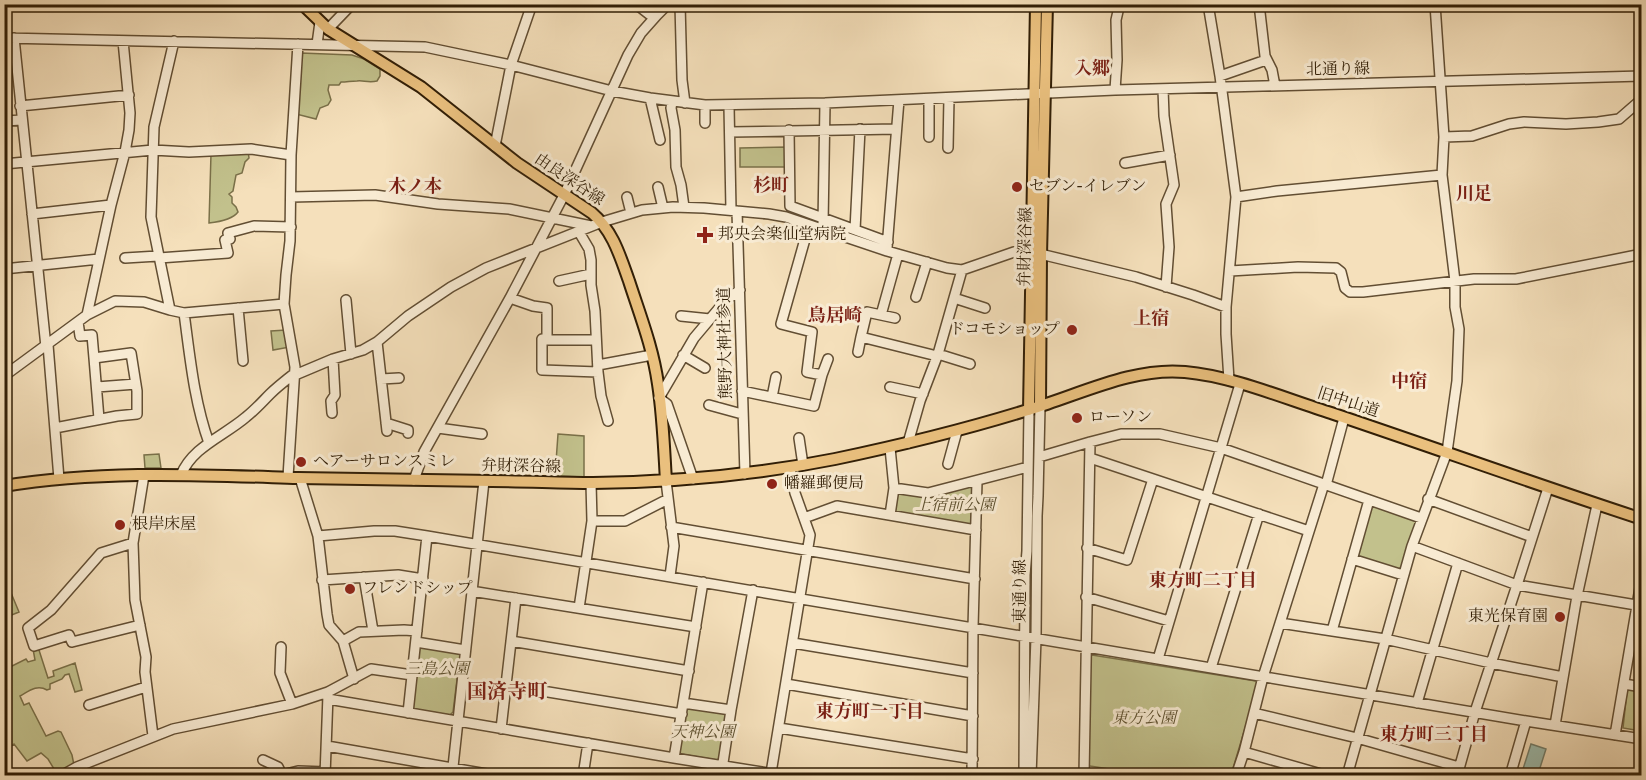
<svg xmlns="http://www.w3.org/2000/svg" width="1646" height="780" viewBox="0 0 1646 780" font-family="Vollkorn,'Noto Serif JP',serif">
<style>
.green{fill:#c2c18c;stroke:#7a7049;stroke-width:1.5}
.water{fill:#9cbdaf;stroke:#717d6b;stroke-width:1.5}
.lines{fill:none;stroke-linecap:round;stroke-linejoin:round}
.stream{stroke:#717d6b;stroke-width:2}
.minor-casing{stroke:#624e33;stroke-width:12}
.major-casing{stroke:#311e06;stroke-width:14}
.minor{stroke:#f8ebd3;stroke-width:9}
.major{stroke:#eac07e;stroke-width:10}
.poi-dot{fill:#8f2418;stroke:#f8ebd3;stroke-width:2}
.labels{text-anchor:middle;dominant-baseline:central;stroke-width:6;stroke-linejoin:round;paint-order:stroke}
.street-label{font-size:16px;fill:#311e06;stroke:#f8ebd3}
.poi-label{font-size:16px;fill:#311e06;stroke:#f8ebd3;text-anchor:start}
.park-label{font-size:16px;font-style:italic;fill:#5c4f2e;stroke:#f8ebd3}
.neighbourhood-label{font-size:18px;font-weight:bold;fill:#7a1f14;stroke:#f8ebd3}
.quarter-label{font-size:20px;font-weight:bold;fill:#7a1f14;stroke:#f8ebd3}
</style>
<rect width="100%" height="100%" fill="#f5e0bb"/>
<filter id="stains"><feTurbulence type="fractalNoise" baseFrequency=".00333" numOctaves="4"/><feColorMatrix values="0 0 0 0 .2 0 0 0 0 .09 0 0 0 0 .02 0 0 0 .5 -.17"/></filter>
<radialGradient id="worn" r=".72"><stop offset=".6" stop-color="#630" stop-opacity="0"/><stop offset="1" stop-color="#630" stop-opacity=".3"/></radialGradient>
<!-- green -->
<path class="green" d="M301,53L352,55L364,59L380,69V76L377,81C368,83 363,80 357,81C351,81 347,82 341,82L339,85H329L328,90L331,100L328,105L320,108L316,119L296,114Z
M787,147V167H740V148Z
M248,151L249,158L245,162L242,173L236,175L233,191L229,194L232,197V203L236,207L238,212C232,220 218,222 209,223L211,154Z
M286,330L290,347L273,350L271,331Z
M558,434L584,436V477L555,476Z
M159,454L161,468H145L144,455Z
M974,485L973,524L971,526L895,513L894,511L896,492Z
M1371,504L1413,517L1416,522L1403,568L1400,570L1359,558L1357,553Z
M4,576L19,612L9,616L8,620L5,621Z
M38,647L48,678L54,676L53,671L75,663L82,690L75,692L69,674L65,675L62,679L50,684V689L47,690C37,684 29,691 20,696L24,705L29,703L46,736L58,731L61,732L72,755L74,765L57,774L48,759L41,753L27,761L14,744L5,751L4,670L26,659L28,662L35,660L33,649Z
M419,647L457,651L460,655L453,712L450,715L414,709L412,705Z
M1092,655L1256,681L1258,685L1231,775H1147L1090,766L1087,763L1089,657Z
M1630,688L1641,690V731L1623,728L1627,691Z
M687,708L725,712L727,714L720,758L717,760L681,754L679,751Z"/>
<!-- water -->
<path class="water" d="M1531,744L1546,749L1538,774L1523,769Z"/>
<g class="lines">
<!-- stream -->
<path class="stream" d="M741,4C767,14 797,8 824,4"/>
<defs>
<path id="minor" d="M636,4L654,18
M680,4L682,80L685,103
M1208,4L1220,76L1236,197L1226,307V334L1229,380
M1259,4L1265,56L1272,70L1275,86
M1116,5L1119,7L1133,4
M328,29L352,4
M4,38L425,47L511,65L612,91L650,98L705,105L825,103L1115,90L1642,76
M14,38L46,347
M317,44L320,22
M1220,76L1266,60
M1163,89L1164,116L1174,185L1166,204L1169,247L1166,287
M1115,90L1117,60L1116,20L1119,7
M650,98L660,140
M929,99V137
M672,102L671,108L675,130L676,167L681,185L684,207
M705,105V123
M20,106L129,95
M729,106L731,210
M4,121L22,120
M789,130L790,206L888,242
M730,132L896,129
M1444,137L1472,136L1509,124L1524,122L1566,124L1598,122L1619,119L1642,99
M495,146L511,65L532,4
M948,148L949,98
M1125,163L1170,155
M4,164L153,150L189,152L251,149L291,155
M658,187L663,208
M291,197L375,195L438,204L509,209L591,226
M627,197L631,213
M1236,197L1277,191L1442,175
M737,211L745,474
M32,214L111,205
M823,224L825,103
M855,230L860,129
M579,232L589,249L591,260V285L595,311L598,372
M887,248L899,100
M898,254L881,315L867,312L861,337L937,356
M125,258L158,256
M159,258L228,253L225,240L230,239L228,233L254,226L291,227
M4,269L99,259
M1230,271L1298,267L1336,268L1341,272L1345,288L1350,292H1363L1474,279H1516L1642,254
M559,281L591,274
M916,297L927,262
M510,298L533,306L547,308V340L542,339V370L598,372L601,396L608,421
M954,298L985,308
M346,300L351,354
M238,308L243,361
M170,310L151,217L154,127L174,41
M184,313C190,357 194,401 209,443
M87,315L111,205L125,152L129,130L130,113L123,41
M881,315L895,318
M681,316L710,319
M547,340H596
M377,342L387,431
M48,345L59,479
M858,352L861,337
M938,354L970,364
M683,355L705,368
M94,358L99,419
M598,365L652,355
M295,375L333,359L363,350L377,342L408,316L451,287L486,268L602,222L642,210L673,207L704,208L769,214L786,217L887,251L947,268L962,270L1014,252H1032L1136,277L1193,295L1226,307
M822,375L828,359
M4,376L87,315L115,301L144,302L170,310L184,313L284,304
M381,379L399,378
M97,387L136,384
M890,387L923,394
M742,391L814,406L822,375L807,372L812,332L781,324L809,225
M772,397L776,377
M709,405L742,414
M332,413L331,401L335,395L333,359
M386,423L408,430V433
M55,428L117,416L137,414V391L131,353L94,358L92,335L80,336L78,322
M438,428L482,434
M799,438L803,465
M908,443L920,401L938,354L962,270
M1039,457L1090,442L1121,434H1160L1221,448L1421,518
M1090,458L1309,531
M948,464L957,431
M144,475L133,543L135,600L146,657L145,672L153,736
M181,475C192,447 224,436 246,417C255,410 262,402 270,394C277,387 286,380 295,373
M288,477L295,367L284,304L286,275L290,241L291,155L298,44
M300,478L318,536L327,614L329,625L343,641L354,679
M693,479L667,404L659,398L694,338L726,300L740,290
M414,480L424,452L510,298L564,195L628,55L641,33L657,15L668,4
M666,481L674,546L670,576
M1326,485L1344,418
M894,488L928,493L1028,467
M1428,499L1532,537
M890,515L894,488L890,448
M804,518L837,506L976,530
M592,521H625L668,499
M671,527L975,579
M318,536L374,531H395L427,536L1526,721L1642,739
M133,543L101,553L51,610L28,628L34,646L69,635L72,642L140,625
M1412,546L1517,585L1642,606
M1087,548L1127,560L1153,479
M1352,559L1403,575
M364,577L373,631
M322,580L398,575L423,579
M471,591L696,627
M1086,597L1169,621
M516,598L506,685L682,714
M579,608L592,521L591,483
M1280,623L1385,639L1491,663L1563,677
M1332,631L1369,500
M343,641L359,632L404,630L417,631
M511,641L689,671
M416,642L465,650
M793,643L973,673
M281,647L280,673L292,704
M1158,659L1240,384
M1211,668L1259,514
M786,684L973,716
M1624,684L1642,687
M328,699L674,758L787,776
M683,703L731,710
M1417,703L1458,563
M89,705L146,687
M408,713L427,536
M1254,713L1357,738L1459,767
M1555,725L1577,596L1597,505
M779,728L973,759
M501,729L506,685
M1615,735L1642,576
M327,746L498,776
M1244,752L1328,776
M674,758L703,582
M263,760L278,767L282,775L298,771L326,772
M771,773L810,535L795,493L790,468
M61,776L77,767L173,729L292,704L328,692L371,669L412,675
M325,776L328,695
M452,776L484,481
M583,776L588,743
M721,776L731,710L753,590
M972,776L973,628L977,481
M1024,776L1025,575L1027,551L1029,410
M1031,776L1036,638L1037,516L1038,496L1040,406
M1084,776L1090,442
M1236,776L1244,752L1263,677L1324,484
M1347,776L1412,546L1447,452L1457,381L1459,329L1455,307V281L1442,175L1444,137L1435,4
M1457,776L1475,712L1517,585L1548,488
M1510,776L1526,721"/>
<path id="major" d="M302,4L328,29L421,87L517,163L592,213C613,231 620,256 629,281C640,315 653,348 658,384C663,416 664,448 666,481
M1040,406L1041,255L1047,4
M1029,410L1036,4
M4,486C102,470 200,475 298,478C363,479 427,480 492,481C526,481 559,483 593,483C675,482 755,475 835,459C902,445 967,429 1031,409C1081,394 1133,367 1185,372C1232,376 1286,399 1331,413C1435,448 1538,485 1642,519"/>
</defs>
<!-- minor casing -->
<use href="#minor" class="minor-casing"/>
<!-- major casing -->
<use href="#major" class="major-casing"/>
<!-- minor -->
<use href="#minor" class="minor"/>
<!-- major -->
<use href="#major" class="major"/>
</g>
<!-- markers -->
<g class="poi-dot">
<circle cx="1017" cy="187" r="6"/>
<path d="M702 226h6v6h6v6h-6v6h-6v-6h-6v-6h6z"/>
<circle cx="1072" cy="330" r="6"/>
<circle cx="1077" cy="418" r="6"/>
<circle cx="301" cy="462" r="6"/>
<circle cx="772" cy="484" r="6"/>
<circle cx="120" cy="525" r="6"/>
<circle cx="350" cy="589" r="6"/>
<circle cx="1560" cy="617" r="6"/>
</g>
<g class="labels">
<!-- street labels -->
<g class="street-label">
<text transform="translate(1338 70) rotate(-1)">北通り線</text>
<text transform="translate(569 180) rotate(34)">由良深谷線</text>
<text transform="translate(1026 247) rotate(-89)">弁財深谷線</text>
<text transform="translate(726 343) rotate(-91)">熊野大神社参道</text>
<text transform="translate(1348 403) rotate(18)">旧中山道</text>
<text transform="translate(521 467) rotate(1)">弁財深谷線</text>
<text transform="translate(1021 591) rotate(-90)">東通り線</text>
</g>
<!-- poi labels -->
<g class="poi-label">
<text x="1029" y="187">セブン-イレブン</text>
<text x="718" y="235">邦央会楽仙堂病院</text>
<text x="1060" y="330" text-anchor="end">ドコモショップ</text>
<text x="1089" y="418">ローソン</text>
<text x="313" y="462">ヘアーサロンスミレ</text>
<text x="784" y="484">幡羅郵便局</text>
<text x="132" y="525">根岸床屋</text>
<text x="362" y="589">フレンドシップ</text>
<text x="1548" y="617" text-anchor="end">東光保育園</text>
</g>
<!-- park labels -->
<g class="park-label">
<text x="955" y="506">上宿前公園</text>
<text x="437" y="670">三島公園</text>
<text x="1144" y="719">東方公園</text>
<text x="703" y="733">天神公園</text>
</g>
<!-- neighbourhood labels -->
<g class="neighbourhood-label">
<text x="1092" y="69">入郷</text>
<text x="771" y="186">杉町</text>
<text x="415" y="187">木ノ本</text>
<text x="1474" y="194">川足</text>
<text x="835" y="316">鳥居崎</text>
<text x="1151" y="319">上宿</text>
<text x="1409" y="382">中宿</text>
<text x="1203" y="581">東方町二丁目</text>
<text x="870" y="712">東方町一丁目</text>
<text x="1434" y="735">東方町三丁目</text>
</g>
<!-- quarter labels -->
<g class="quarter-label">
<text x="507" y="693">国済寺町</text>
</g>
</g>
<!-- margin -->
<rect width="1646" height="780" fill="none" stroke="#f5e0bb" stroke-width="24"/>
<rect x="6" y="6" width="1634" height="768" fill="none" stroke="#311e06" stroke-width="3"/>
<rect x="12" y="12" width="1622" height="756" fill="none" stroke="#311e06" stroke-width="1.5"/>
<rect width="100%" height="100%" filter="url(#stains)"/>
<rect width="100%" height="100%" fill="url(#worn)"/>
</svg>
